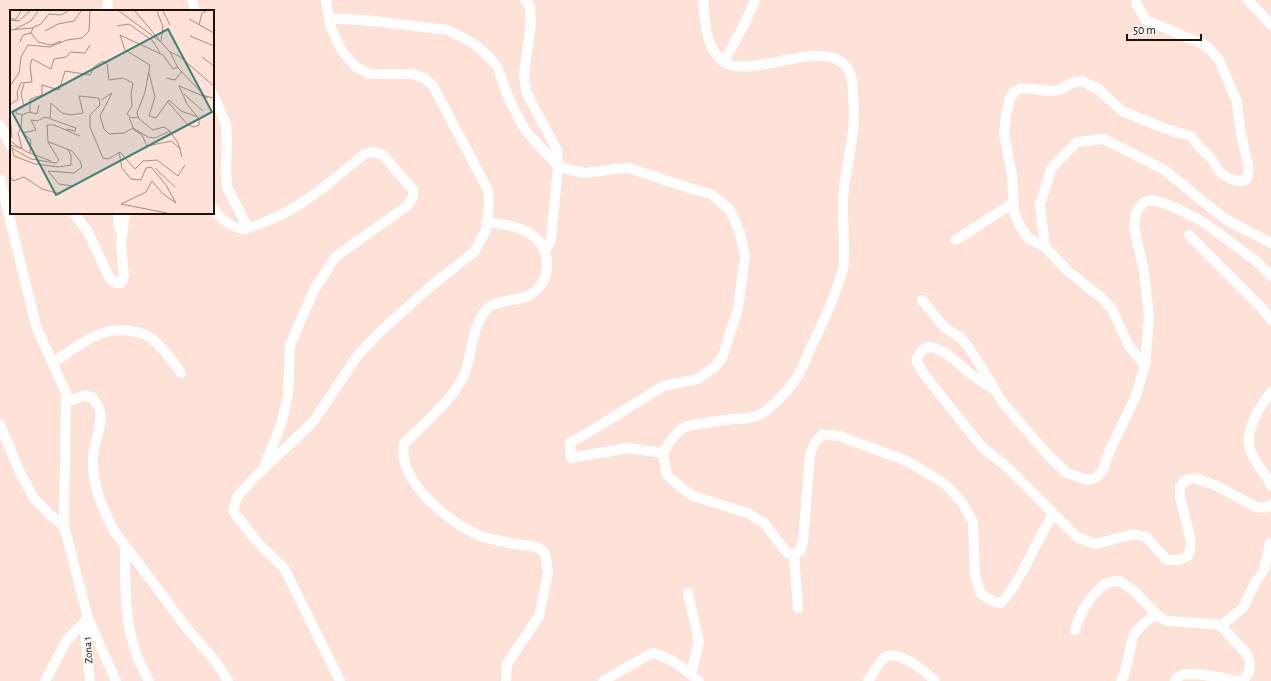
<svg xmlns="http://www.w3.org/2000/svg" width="1271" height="681" viewBox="0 0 1271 681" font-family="'Alegreya Sans',sans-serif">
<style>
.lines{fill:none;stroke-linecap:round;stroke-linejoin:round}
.minor{stroke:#fff;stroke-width:10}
.labels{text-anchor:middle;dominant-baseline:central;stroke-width:3.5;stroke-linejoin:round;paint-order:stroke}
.street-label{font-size:11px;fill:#1c110c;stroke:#fcf5f2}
.inset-road{fill:none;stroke:#a48e86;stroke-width:1}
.view{fill:#3e8276;fill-opacity:0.15;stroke:#3e8276;stroke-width:2}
.inset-edge{fill:none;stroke:#1c110c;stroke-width:2}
</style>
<rect width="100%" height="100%" fill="#fee2d8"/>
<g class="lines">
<!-- minor -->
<path class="minor" d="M192,0L195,11
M326,0L330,25L341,50L356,67L370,74H412L424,78L433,86L488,190L489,204L486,230L475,251L431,286L380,332L358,355L313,422L257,475L237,497L233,511L258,543L284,568L340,681
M525,0L530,7L531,23L524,74L526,91L536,111L557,150L558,166L551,240L545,252
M703,0C705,19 705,43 719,58C745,88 835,26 851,76C853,83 853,92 853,100C857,129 847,159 844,188C841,213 845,238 844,263C843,274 837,285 834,296C827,314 819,331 810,349C807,357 803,366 799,374C792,386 772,409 759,415C751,419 741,419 732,419C725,420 690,425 685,427C675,432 668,444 663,453L667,475L683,489L693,496L748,513L765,524L787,553L794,554L800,551L803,541L810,455L815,442L823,434L839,436L907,461L945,484L962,502L973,522L975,575L981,594L994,602L1001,603C1024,577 1035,543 1053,514
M1248,0L1271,25
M1136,3L1146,20L1203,44L1211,50L1219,60L1237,102L1240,129L1249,169L1247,179C1239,183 1227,179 1221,173C1216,169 1215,162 1210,157C1202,149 1198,147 1191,136L1166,129L1122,111L1097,88L1082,81L1071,83L1060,90L1048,91L1033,89L1021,88L1014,92L1010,98L1006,115L1004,134L1012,175L1014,212L1020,226L1029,239L1045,247L1069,272L1102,298L1112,309L1129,346L1145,366
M107,11L108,0
M329,18L374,21L448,30L473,43L489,57L498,68L508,97L525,130L558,166L570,170L585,173L615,169L629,168L689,188L711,194L730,210L740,233L745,256L738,309L722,358L715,367L697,379L663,386L596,428L570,443L571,458L628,448L663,453
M724,62L747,19L755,0
M213,95L226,124L227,143L226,168L227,187L248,228
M0,125L11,146
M0,179L36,326L66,393L64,526L88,618L116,681
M213,208C220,218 230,227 243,229C247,229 253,226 257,225C300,210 331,182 364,154L374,152L383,155L413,190V197L407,206L335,257L314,290L290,345L288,394L282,422L264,467
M74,213L88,232L110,279L116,283H121L124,276L121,245L125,213
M118,213L119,229
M488,222C502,224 519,226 531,234C550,247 553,276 535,291C533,293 531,295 528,296C516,302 495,299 486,310C472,327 472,353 465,373C454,399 423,424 404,444C397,481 450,524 481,536C494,541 509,543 523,545C528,546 534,546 538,548C541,549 543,551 545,553L548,573L539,616L507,664L506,681
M1189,235L1261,307L1271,320
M956,240L1013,203
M1045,247L1040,204L1052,167L1077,142L1104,139L1163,169L1225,219L1271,243
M922,300L944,327L961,338L970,349L1003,403L1048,455L1067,473L1087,480L1096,478L1103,470L1109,452L1135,398L1145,366L1149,317L1144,271L1134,228L1135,216L1138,209L1144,202L1153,200L1169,205L1202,221L1256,261L1271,276
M53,363C77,346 104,323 136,332C140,333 145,334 148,336C161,344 172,361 181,373
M993,389C986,384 979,380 972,375C957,364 929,329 916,360L923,373L981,446L1006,466L1077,537L1095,544L1134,534L1146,537L1167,560H1179L1189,555L1191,542L1180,497V487L1184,481L1195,478L1217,486L1256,507L1266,508L1271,504
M1271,392C1259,407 1242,434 1252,454C1257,465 1266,474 1271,486
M66,402L85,395L92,397C94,401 99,406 100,410C103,427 93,443 93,459C92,484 103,511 115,532L189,631L216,662L228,681
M0,424L20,473L34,498L49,514L64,526
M125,546C125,579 124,621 136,653C139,663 145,672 149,681
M794,554L798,608
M688,593L699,642L691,674
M88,618L85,635L90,681
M1221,626L1243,608L1255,583L1264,570L1270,543H1271
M1075,630C1080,613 1091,593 1107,583C1111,582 1116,581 1120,581L1134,591L1156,614L1166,621L1214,624L1221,626L1246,653L1250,662L1249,673L1242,681
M45,681L66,641L88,618
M603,681L652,653C671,657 684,669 699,681
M868,681C871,676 881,661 884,658C897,647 926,672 935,681
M1121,681L1124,675L1134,634L1142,625L1156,614
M1175,681C1177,678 1179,676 1182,675C1193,671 1227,679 1240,681"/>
</g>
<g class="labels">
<!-- street labels -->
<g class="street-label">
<text transform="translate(88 650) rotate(-94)">Zona 1</text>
</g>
</g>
<!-- overview -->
<g transform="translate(10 10)">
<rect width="204" height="204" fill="#fee2d8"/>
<path class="inset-road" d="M109,1L151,32L160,42L168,58L195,86L204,88M125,1L151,32M147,1L153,17L151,31M153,1L160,15M0,9H6L11,1M179,9L204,23M0,10L9,11L20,1M189,15L192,3L196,1M107,16L119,14L143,31L150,43M23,18L21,23L28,32L41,35L51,31M5,19L21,11L28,1M0,20L22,18L31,14L39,4L51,5L58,1M35,21L48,14L64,11L71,1M180,26L204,36M10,32L13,25L21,23M160,42L169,46L204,76M192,47L204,56M168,57L163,59L153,45L110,25L115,40L140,55L135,82L127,103L129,109L143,120L154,117L160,121L168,133L172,147M139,63L145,87L139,106L146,108L159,90L171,101L188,107M156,68L165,70L172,61M14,74L11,84L14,96L6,100V103L12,105L19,102L27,104L29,95M0,76L9,63L11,47L18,35L40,37L57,30L72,28L79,21L80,1M102,83L90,106L94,119L99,124L114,123L123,118L138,127L145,128L160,121M174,84L193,101M91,90L102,83M157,91L178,115L184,117L189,115V109L177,94L169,76L198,88M0,95L8,89L7,82L11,73L22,72L20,56L22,49L41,59L44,49L56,47L61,42L75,43L80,35M20,102V89L32,85V75L49,80L55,61L80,65L85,56L93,51L97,54L99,70L113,68L123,73L121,84L122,96L117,104L122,108L128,107M0,105L2,128M119,107L124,120L132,125L137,136L161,131L171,139M40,108L41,93L52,103L61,105L73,103L69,86L89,88L90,95L80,105V117L93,148L98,149L110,142L125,159L133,151L147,150L168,166L175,155M0,131L17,142L41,151M39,132L62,141L70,151L72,157L64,163L38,161L49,174L63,176M0,135L12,139L8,123L11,118L12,105M0,137L21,149L46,153L49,150L38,132L37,115H44L70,126M2,139L4,146L25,154L49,157L61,155V145L58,140M109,142L112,158L121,169L131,170L136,158L141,157L156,175L166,193L153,184L142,171L136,182L111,194L157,203M20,143L21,130L13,123L26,120L21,110L27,111L35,107L66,118L65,121L56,119M145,158L165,177M0,166L3,171L14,167L32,179L50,184"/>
<path class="view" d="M158,19L202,102L46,185L2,102Z"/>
<rect width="204" height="204" class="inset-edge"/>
</g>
<!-- scale -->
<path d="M1127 34v6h74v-6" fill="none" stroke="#1c110c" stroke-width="2"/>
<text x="1133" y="34" font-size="12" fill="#1c110c" stroke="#fcf5f2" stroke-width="3" paint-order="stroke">50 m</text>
</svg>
